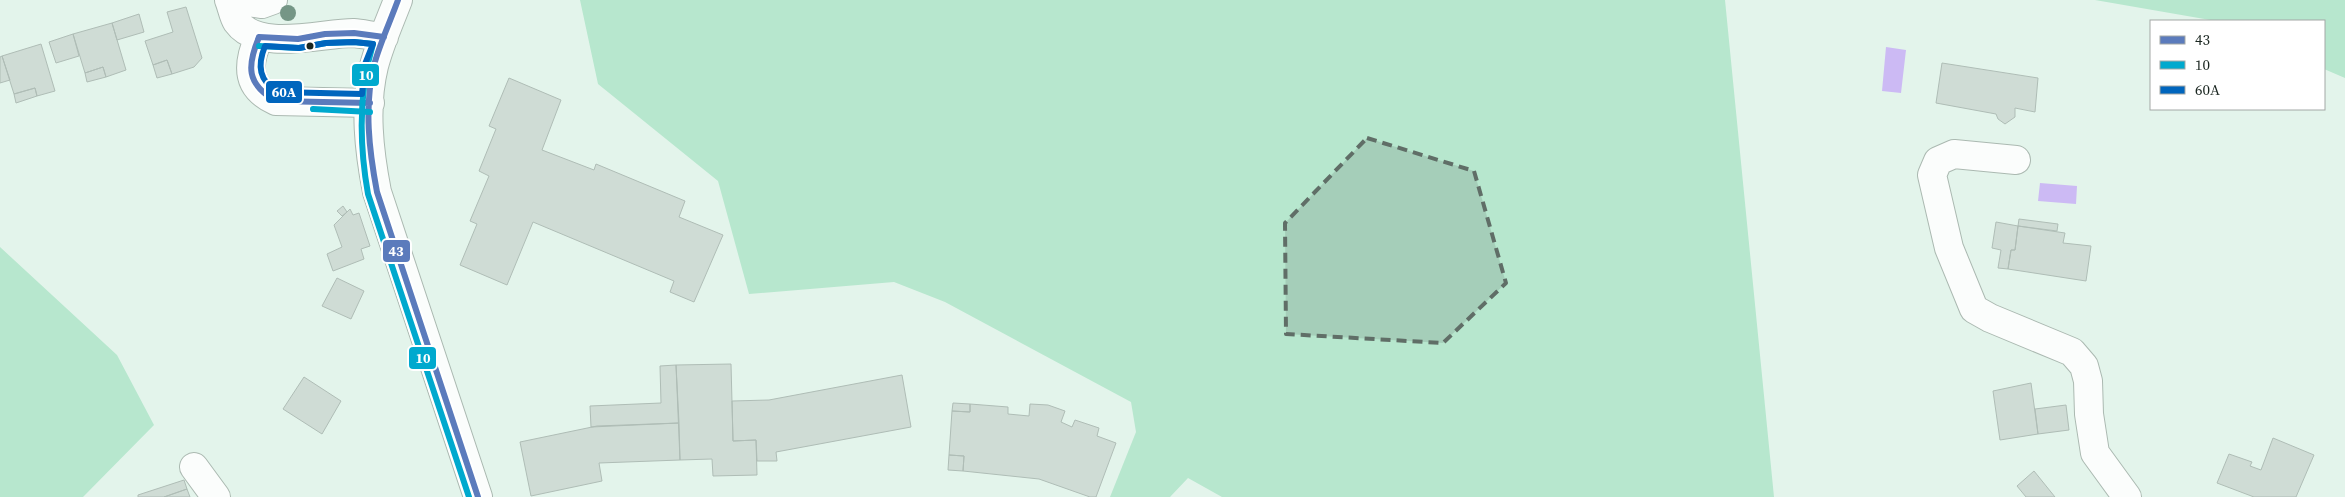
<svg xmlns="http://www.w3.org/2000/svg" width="2345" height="497" viewBox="0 0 2345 497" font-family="'Source Serif 4',serif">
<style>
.green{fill:#b7e7ce}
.water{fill:#ccbaf4}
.building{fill:#cfdcd5;stroke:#afbdb6}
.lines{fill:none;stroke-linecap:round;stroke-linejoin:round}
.minor-casing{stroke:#abb9b1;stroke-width:30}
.minor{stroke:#fbfdfc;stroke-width:28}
.bus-1-casing{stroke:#fff;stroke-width:10}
.bus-2-casing{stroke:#fff;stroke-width:10}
.bus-3-casing{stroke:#fff;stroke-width:10}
.bus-1{stroke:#5b7bbc;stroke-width:6}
.bus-2{stroke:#00a9ce;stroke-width:6}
.bus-3{stroke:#0065bd;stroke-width:6}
.tree{fill:#759686}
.marked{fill:#606e67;fill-opacity:0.2;stroke:#606e67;stroke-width:4;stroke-dasharray:10 6;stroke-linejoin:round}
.bus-dot{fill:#1a2620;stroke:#fff;stroke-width:2}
.line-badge{stroke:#fff;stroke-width:2}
.badge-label{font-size:14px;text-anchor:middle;font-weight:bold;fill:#fff}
</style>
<rect width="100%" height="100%" fill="#e3f4eb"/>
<!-- green -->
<path class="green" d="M580,0H1725L1774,497H1222L1188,478L1170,497H1110L1136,432L1131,402L945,302L894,282L749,294L718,181L598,84Z
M2095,0H2345V78L2324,69V21H2216Z
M0,247L117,355L154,425L83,497H0Z"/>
<!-- water -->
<path class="water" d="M1886,47L1906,50L1901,93L1882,91Z
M2040,183L2077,186L2076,204L2038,201Z"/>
<!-- building -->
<path class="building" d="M186,7L202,58L194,67L172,74L167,60L153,65L145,41L173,32L167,12Z
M139,14L144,32L117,40L112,23Z
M112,23L126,70L106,77L103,67L85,73L73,34Z
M73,34L79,56L56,63L49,42Z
M41,44L55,91L37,96L35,88L14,94L2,56Z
M2,56L10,80L0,83V57Z
M167,60L172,74L157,78L153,65Z
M1942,63L2038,78L2035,112L2015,108V117L2005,124L1998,119L1996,114L1936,103Z
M103,67L106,77L87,82L85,73Z
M509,78L561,100L542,150L594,170L596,164L685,201L679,217L723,235L694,302L670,292L674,281L533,222L507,285L460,265L477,224L470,221L489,176L479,171L496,129L489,126Z
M35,88L37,96L16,103L14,94Z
M343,206L347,212L342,216L337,211Z
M350,209L353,215L359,213L370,246L361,249L364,259L333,271L327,254L342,247L334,225Z
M2019,219L2058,224L2057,231L2018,226Z
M1996,222L2018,226L2015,250H2011L2008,269L1998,268L2001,250L1992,248Z
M2018,226L2065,233L2063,243L2091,246L2086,281L2008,269L2011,250H2015Z
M337,278L364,291L351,319L322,306Z
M731,364L733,441L756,440L757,475L713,476L712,459L680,460L676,365Z
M676,365L679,423L591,427L590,406L661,403L660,366Z
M902,375L911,427L776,452L777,461H757L756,440L733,441L732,401L769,400Z
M304,377L341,401L322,434L283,409Z
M2031,383L2038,434L2000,440L1993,391Z
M953,403L970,404V412L952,411Z
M970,404L1008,407V414L1029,416L1030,404L1048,405L1065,411L1061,422L1072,427L1075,420L1099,428L1097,436L1116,443L1096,497H1090L1039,479L963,471L964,456L949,455L952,411L970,412Z
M2066,405L2069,430L2038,434L2035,409Z
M679,423L680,460L599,463L602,481L531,496L520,442L597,426Z
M2273,438L2314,455L2296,497H2254L2217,483L2229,454L2252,462L2250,466L2261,470Z
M949,455L964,456L963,471L948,470Z
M2034,471L2055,497H2026L2017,486Z
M184,480L187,489L164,497H138V495Z
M187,489L190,497H164Z"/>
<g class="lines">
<defs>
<path id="minor" d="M229,0C232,7 233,16 237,22C258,52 322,33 353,33C363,34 374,36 384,37
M230,0L262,4L273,0
M398,0C390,21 380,43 374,66C364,107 369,151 377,192L478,497
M259,37C247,64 245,87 276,101L370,103
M2016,160L1954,154L1938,161L1932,175L1949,248L1974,309L1990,318L2072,352L2084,366L2088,381L2089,414L2095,453L2127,497
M194,467L216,497"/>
</defs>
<!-- minor casing -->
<use href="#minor" class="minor-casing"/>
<!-- minor -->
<use href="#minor" class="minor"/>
<defs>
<path id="bus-1" d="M398,0C390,22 380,43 374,65C364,107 369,150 377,192L478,497
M259,37C247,66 246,84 276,101L370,103
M259,37L298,39L325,34L354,33L384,37"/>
<path id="bus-2" d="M259,46L299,48L326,43L354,42L373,44C358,94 359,143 368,194L469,497
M313,109L370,112"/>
<path id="bus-3" d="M354,42L373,44L365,64L362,94L278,92C259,81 257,66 265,46L299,48L326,43Z"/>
</defs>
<!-- bus-1 casing -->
<use href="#bus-1" class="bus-1-casing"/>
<!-- bus-2 casing -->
<use href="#bus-2" class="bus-2-casing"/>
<!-- bus-3 casing -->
<use href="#bus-3" class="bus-3-casing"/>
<!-- bus-1 -->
<use href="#bus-1" class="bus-1"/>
<!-- bus-2 -->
<use href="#bus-2" class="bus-2"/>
<!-- bus-3 -->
<use href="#bus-3" class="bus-3"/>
</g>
<!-- trees -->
<circle class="tree" cx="288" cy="13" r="8"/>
<!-- marked area -->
<path class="marked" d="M1367,138L1474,171L1506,283L1443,343L1286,334L1285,223Z"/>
<!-- markers -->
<circle class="bus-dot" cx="310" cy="46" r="4.5"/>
<g class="line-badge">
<rect x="351" y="63" width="29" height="24" rx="5" fill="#00a9ce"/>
<rect x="265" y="80" width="38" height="24" rx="5" fill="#0065bd"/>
<rect x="382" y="239" width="29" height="24" rx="5" fill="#5b7bbc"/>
<rect x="408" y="346" width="29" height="24" rx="5" fill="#00a9ce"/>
</g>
<g class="badge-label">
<text x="366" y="80">10</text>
<text x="284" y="97">60A</text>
<text x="396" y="256">43</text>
<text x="423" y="363">10</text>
</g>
<!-- legend -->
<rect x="2150" y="20" width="175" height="90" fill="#ffffff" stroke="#a3a8a6"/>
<rect x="2160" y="36" width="25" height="8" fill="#5b7bbc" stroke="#a3a8a6"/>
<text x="2195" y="45" font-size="15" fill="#1a2620">43</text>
<rect x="2160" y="61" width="25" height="8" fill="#00a9ce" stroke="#a3a8a6"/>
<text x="2195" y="70" font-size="15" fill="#1a2620">10</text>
<rect x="2160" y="86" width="25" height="8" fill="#0065bd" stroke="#a3a8a6"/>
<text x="2195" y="95" font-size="15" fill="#1a2620">60A</text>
</svg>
